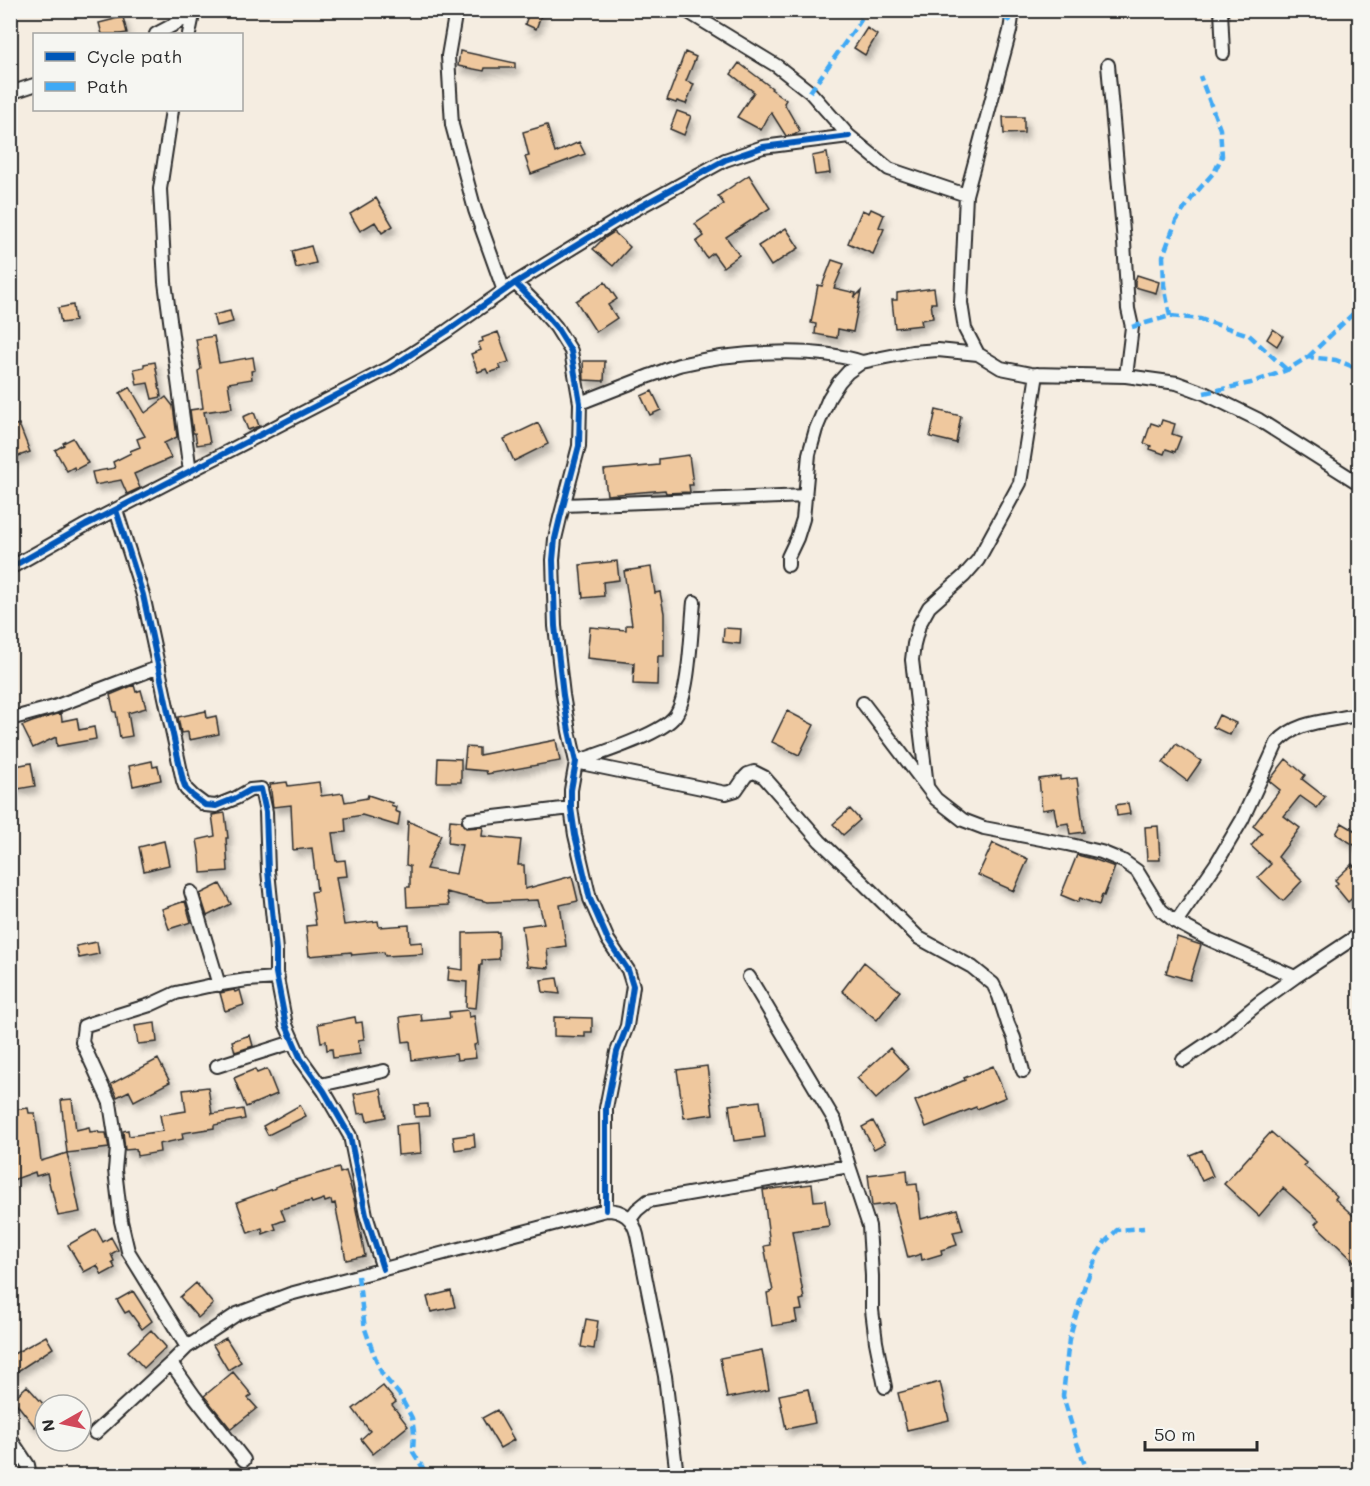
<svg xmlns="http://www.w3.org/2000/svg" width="1370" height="1486" viewBox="0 0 1370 1486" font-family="Mali,sans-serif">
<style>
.building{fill:#efc89e;stroke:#2b2b2b;stroke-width:1.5;filter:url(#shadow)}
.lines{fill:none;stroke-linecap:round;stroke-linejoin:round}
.street-casing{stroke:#2b2b2b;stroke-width:16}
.street{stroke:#f6f6f2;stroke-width:12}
.quiet{stroke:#3fa9f5;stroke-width:4.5;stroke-dasharray:9 4.5;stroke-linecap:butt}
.cycleway-casing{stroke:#f6f6f2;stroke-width:10}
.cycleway{stroke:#0057b8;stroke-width:6}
</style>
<defs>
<filter id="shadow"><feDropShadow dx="3.5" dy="6" stdDeviation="3" flood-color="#0004"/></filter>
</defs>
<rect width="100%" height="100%" fill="#f5ede1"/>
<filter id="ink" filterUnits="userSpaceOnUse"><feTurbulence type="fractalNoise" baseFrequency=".0167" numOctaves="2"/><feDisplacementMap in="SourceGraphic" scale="12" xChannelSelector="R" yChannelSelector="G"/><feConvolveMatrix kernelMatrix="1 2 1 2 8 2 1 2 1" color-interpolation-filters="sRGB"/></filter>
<g filter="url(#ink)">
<!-- building -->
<path class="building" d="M530,10H543L536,29L525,24Z
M123,17L127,33L120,34H102L99,23Z
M867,28L877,35L865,55L854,48Z
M460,51L515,63V68H485L484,71L458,66Z
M685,52L696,57L686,81L694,84L686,104L677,101L676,103L667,100Z
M739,63L772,88L771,89L786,100L784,103L800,131L794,135L786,136L771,112L761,130L737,117L754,92L731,74Z
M677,111L691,116L684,135L670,129Z
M1003,117H1024V133L1004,134Z
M547,125L555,153L579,142L585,154L531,174L525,157L529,156L523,132Z
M827,153L830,173L815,175L812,156Z
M749,175L770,208L726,237L739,255L723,267L713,253L707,258L696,242L704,236L695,224L724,204L718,196Z
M376,198L393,226L382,233L375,222L360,231L350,214Z
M871,209L884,215L879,227L884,229L873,254L848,243L862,210L869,213Z
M786,228L799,248L771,266L758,246Z
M614,232L630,247L613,266L593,249L603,239Z
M311,246L316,263L296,268L292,251Z
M832,260L844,264L834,288L856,293L854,298L861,291L853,332L838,329L837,338L815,334L816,324L811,323L818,285L822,286Z
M1137,275L1159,282L1156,293L1135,287V281Z
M605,282L617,299L608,305L617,318L596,332L576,301Z
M934,288L936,303H931L933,318L921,320L922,325L895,328L892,300H897V293Z
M73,305L75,321L61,323L58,308Z
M230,311L233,322L216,326L213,315Z
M1273,329L1283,336L1277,346L1267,339Z
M498,332L509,362L499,365L501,369L488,373L486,369L478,372L471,354L481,350L478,343L483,341L482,338Z
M214,336L219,363L253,357L255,370L251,371L252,379L228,383L232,408L204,412L210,443L197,445L195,433H193L190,410L203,408L198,371L201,369L196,339Z
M583,361H605L604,381L584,380Z
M155,362L161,397L152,399L148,383L137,385L134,369L144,367V364Z
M130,387L145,413L166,397L173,406L177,437L164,443L171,458L134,474L140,488L127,494L121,480L95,485L92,472L115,468L113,462L131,453L130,451L140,447L137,439L145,436L120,393Z
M652,391L661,410L650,415L641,396Z
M936,410L961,416L956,443L930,437Z
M254,412L259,426L248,430L243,417Z
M1162,420L1175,424L1172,434L1181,437L1175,452L1166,449L1164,454L1150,449L1151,446L1144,443L1151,423L1160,426Z
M538,423L548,444L514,461L504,439Z
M19,424L30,452L10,459V427Z
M73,438L88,463L75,470L74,467L67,471L55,450L64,445L63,443Z
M689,455L693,485H689L690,492L666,493L665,490L607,495L604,470L659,465V459Z
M617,561L619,580L603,582L604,596L583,598L580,565Z
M651,567L655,593L660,592L664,613V656H658L657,685L633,684L634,663L587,658L590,627L626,630V625H632L624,571Z
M724,628L741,629L740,644L723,642Z
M134,685L136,692L141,690L146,708L128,713L132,736L120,738L116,712H114L110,695Z
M206,711L207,718L216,716L219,734L189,740L188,732L181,733L178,717Z
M787,711L814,725L799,755L772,742Z
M61,713L62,721L77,718L79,730L94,727L96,739L57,746L56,737L33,748L22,726L32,722Z
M1219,715L1236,723L1230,735L1213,727Z
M556,740L560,761L487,774L486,771L464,769L466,747L479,748V755Z
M1176,744L1201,761L1187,781L1163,763Z
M438,758L461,759V782H437Z
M1286,759L1305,775L1302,779L1325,797L1317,808L1300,796L1284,816L1300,828L1278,857L1302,881L1283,901L1258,877L1271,864L1251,846L1262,833L1253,826L1280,790L1269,781Z
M152,761L153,767L158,766L161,780L133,786L129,766Z
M31,763L35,786L18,789L17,785L10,786V767Z
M1060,776V780L1077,778L1084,832L1070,834L1068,823L1057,825L1054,808L1042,810L1039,779Z
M287,782L288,786L319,782L321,796L343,793L345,802L367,798L368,795L392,803L391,805L396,807L395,811L400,813L398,826L362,815L345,818L346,832L332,833L336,861L345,860L347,876L336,877L344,925L378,921L379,927L409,925L410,943L422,942L423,954L385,956L384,952L352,955L351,952L309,956L306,926L316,925L311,892L317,891L312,848L293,850L291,805L273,807L270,784Z
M1128,803L1130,814L1117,816L1116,805Z
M850,809L860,820L843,835L833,824Z
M225,813L228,838H226L228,871L201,873L200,857L197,840L215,836L212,815Z
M450,820L461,821L463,825L466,828L483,827L482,836L521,840L518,865H524L525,889L572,876L578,901L560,905L566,946L547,949L549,968L527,966L522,926L544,923L538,900L488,902L446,892L449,905L407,907L406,887H410V866L406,865L408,821L441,835L426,869L456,874L462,845L448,843Z
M1342,823L1359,833V848L1336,834Z
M1158,826L1160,860H1147L1145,827Z
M164,841L169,865L144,871L139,847Z
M993,843L1028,859L1014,891L978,875Z
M1077,855L1093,859L1115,867L1104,896L1102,895L1099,905L1080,898L1078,902L1061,895Z
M1352,864L1359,872V892L1348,902L1335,886L1338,883L1335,880Z
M220,884L231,904L207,916L200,894Z
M185,901L191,922L169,929L162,909Z
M499,932V959L482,960V965H480L476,1008L466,1007L467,982L448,980L449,968L463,970V933Z
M1177,937L1201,945L1190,980L1166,973Z
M97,942L99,954L79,958L76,946Z
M864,962L900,991L877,1020L842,991Z
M557,978L560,994L543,992L541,980Z
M234,990L235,992L240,990L244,1005L225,1011L220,993Z
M468,1010L469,1017L474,1016L478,1044L474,1045L476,1058L457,1060L456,1054L412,1060L410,1041L403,1042L400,1017L421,1014L422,1021L450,1018L449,1012Z
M355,1017L356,1023L362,1022L364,1039L358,1040L360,1054L333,1058L332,1049L327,1050L326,1041L321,1042L318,1024Z
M554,1017L592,1018V1032H585V1037L554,1036Z
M155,1023L157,1042L138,1044L135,1026Z
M250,1035L253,1046L235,1052L232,1041Z
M890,1048L909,1069L876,1099L857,1078Z
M158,1059L170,1082L134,1101L129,1091L117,1097L111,1084Z
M707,1066L713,1114L684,1118L677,1070Z
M993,1066L1006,1097L977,1109L976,1107L926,1127L915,1101L965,1080L964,1078Z
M255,1069L257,1073L267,1069L277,1094L246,1107L234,1078Z
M208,1087L212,1114L243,1109L245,1119L214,1125V1128L182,1133L183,1139L159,1144L160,1152L137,1156L136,1149L125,1150L123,1131L128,1130L129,1136L163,1131L160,1115L186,1111L183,1090Z
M381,1089L386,1117L367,1121L365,1113L358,1114L354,1094Z
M72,1099L76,1130L89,1127L90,1132L98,1131L99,1133H106L109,1148L67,1153L61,1100Z
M760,1101L765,1137L734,1141L729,1105Z
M428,1104L429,1116L415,1117L414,1105Z
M300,1105L306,1116L268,1135L263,1126Z
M28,1108L29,1113H35L41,1161L67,1153L80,1212L58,1216L52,1191H51L47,1173L36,1176L35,1172L10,1181V1161L13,1160L10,1138V1110Z
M873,1121L885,1143L874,1149L862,1127Z
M419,1123L421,1153L398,1155L396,1125Z
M1271,1132L1306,1163L1304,1166L1337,1196L1335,1199L1359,1221V1266L1315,1224L1319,1220L1283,1188L1259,1216L1224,1184Z
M474,1134L475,1147L455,1150L453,1137Z
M1202,1150L1213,1176L1202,1181L1190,1155Z
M339,1168L340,1173L346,1171L354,1199L365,1256L346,1260L335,1203L332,1204L331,1200L325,1202L324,1199L312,1203L311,1201L281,1209L285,1220L274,1224L276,1229L263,1234L262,1228L248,1233L237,1202L276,1188L275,1187L288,1182Z
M907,1170L908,1185L917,1184L921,1219L957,1209L963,1230L953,1232L957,1245L941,1250L942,1254L922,1260L921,1254L908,1258L894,1203L872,1206L868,1175Z
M812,1184L814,1201L825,1200L829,1226L792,1231L804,1299L800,1300L802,1310L795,1311L797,1322L772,1326L767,1293L773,1291L764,1246L770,1245L763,1190Z
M96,1229L103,1242L111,1237L118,1250L111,1254L114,1261L112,1262L115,1268L102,1275L97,1265L84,1272L68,1245Z
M196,1283L213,1304L198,1318L180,1297Z
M133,1291L152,1321L142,1329L129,1311L125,1313L117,1300Z
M451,1291L455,1307L431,1312L427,1297Z
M586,1319L598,1321L594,1349L581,1347Z
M151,1330L166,1347L144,1368L128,1351Z
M46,1336L53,1348L10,1376V1356Z
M226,1338L241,1362L228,1370L213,1345Z
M762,1350L769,1390L727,1398L720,1358Z
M233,1372L252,1395L248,1398L257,1408L231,1429L204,1396Z
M940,1382L949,1420L907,1430L898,1393Z
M27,1386L45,1406V1420L35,1427L13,1399Z
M383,1386L396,1402L392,1405L408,1426L373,1454L361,1439L370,1431L353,1409Z
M808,1389L815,1423L786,1429L779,1395Z
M497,1410L514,1440L500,1448L482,1418Z"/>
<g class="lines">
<defs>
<path id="street" d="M456,10L448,56L452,125L475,210L504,291
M685,10L777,66L810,92L849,136L889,169L966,195
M1013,10L1010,31L966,195L961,303L965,329L978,354L1001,368L1031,374L1126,376L1177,383L1204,393L1259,420L1360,484
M1221,10L1223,53
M156,34L194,14
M189,34L194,10
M1108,65L1124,242L1128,309L1132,327L1126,376
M10,93L34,85
M172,110L160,189L165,282L190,472
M515,283L538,306L556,327L571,351L580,403L579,446L560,518L555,539L553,560L555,626L563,695L569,731L576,762L571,790V808L575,835L590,899L608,940L628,970L633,986L627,1026L617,1052L606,1108V1210
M580,403C603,394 626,385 649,376C659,373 669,368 679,365C731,352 812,346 862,362
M564,505L806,496
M116,510L143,595L183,781L186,789L193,796L205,805L216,806L236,798L250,790L261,789L266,812L268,871L276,950V973L286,1025L301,1059L324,1091L350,1136L366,1215L383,1269
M788,565V557L797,538L803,519L809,454L816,429L829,398L839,382L848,372L862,362L881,358L912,352L938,350L978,354
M10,568L86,525L391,367L447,331L515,283L634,210L725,160L763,147L849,136
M863,703L936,799L963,820L984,828L1067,844L1101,852L1123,861L1137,871L1161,910L1176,922L1206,938L1295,977
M10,719L54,707L159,667
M579,761C601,753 662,734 675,716C690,695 691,629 694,602
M576,762L726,793L736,790L745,777L748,774L754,772L764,777L820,841L844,864L919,938L972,967L993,984L999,996L1008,1024L1014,1038L1023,1071
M927,786L912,660L914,644L919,625L929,607L964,576L978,560L1020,483L1037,374
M469,820L571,808
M191,892L219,985
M1176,922L1216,864L1242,820L1277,743C1298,719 1331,722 1360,714
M749,977L835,1121L849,1166
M1183,1060L1220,1035L1260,1002L1295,977L1360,934
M217,1066L293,1042
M320,1085L384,1071
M630,1219L637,1210L648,1201L849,1166L869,1226L872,1276V1310L876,1342L885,1387
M187,1347L128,1251L121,1221L115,1170L117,1148L110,1103L82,1042L84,1026L89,1024L150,1005L176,993L208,986L247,980L278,978
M171,1363L195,1397L244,1460
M95,1433L171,1363L187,1347L237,1314L290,1294L606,1210C623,1210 633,1218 637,1235L665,1376L677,1476
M10,1438L28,1465L30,1476"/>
</defs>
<!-- street casing -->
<use href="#street" class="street-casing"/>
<!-- street -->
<use href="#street" class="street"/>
<!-- quiet -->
<path class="quiet" d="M991,10L1012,22
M810,92L859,23L865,10
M1170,316L1164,285L1163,256L1176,221L1194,195L1215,171L1222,156L1220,129L1200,76
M1132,327L1170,316L1200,319L1249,335L1287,370
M1308,357L1360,307
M1204,393L1251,383L1287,370L1308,357L1336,360L1351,366L1360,374
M358,1276L365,1329L373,1352L382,1374L399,1394L412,1418L414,1432L413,1452L428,1476
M1089,1476L1077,1443L1063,1396L1069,1339L1085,1285L1097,1255L1105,1242L1117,1230L1144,1228"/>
<defs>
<path id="cycleway" d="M515,283L538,306L556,327L571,351L580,403L579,446L560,518L555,539L553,560L555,626L563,695L569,731L576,762L571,790V808L575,835L590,899L608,940L628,970L633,986L627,1026L617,1052L606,1108V1210
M116,510L143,595L183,781L186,789L193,796L205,805L216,806L236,798L250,790L261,789L266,812L268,871L276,950V973L286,1025L301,1059L324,1091L350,1136L366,1215L383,1269
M10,568L86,525L391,367L447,331L515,283L634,210L725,160L763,147L849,136"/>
</defs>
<!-- cycleway casing -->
<use href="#cycleway" class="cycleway-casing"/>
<!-- cycleway -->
<use href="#cycleway" class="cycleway"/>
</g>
</g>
<!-- margin -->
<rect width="1370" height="1486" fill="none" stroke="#f6f6f2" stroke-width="36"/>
<rect x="18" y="18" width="1334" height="1450" fill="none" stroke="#2b2b2b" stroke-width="2" filter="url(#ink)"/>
<!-- legend -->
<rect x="33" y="33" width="210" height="78" fill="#f6f6f2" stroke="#a5a5a2" stroke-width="1.5"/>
<rect x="45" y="52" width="30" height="9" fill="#0057b8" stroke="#a5a5a2" stroke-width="1.5"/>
<text x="87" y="63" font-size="18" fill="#2b2b2b">Cycle path</text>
<rect x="45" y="82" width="30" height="9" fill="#3fa9f5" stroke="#a5a5a2" stroke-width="1.5"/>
<text x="87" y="93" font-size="18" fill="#2b2b2b">Path</text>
<!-- north arrow -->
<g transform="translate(63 1423) rotate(261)"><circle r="28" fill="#f6f6f2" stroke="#a5a5a2" stroke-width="1.5"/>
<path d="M0-4.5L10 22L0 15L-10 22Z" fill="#d1495b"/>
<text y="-9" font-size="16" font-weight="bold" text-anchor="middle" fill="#2b2b2b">N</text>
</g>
<!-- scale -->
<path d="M1145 1441v9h112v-9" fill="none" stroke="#2b2b2b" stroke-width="3"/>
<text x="1154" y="1441" font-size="18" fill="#2b2b2b" stroke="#f6f6f2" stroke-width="4.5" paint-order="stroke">50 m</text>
</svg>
